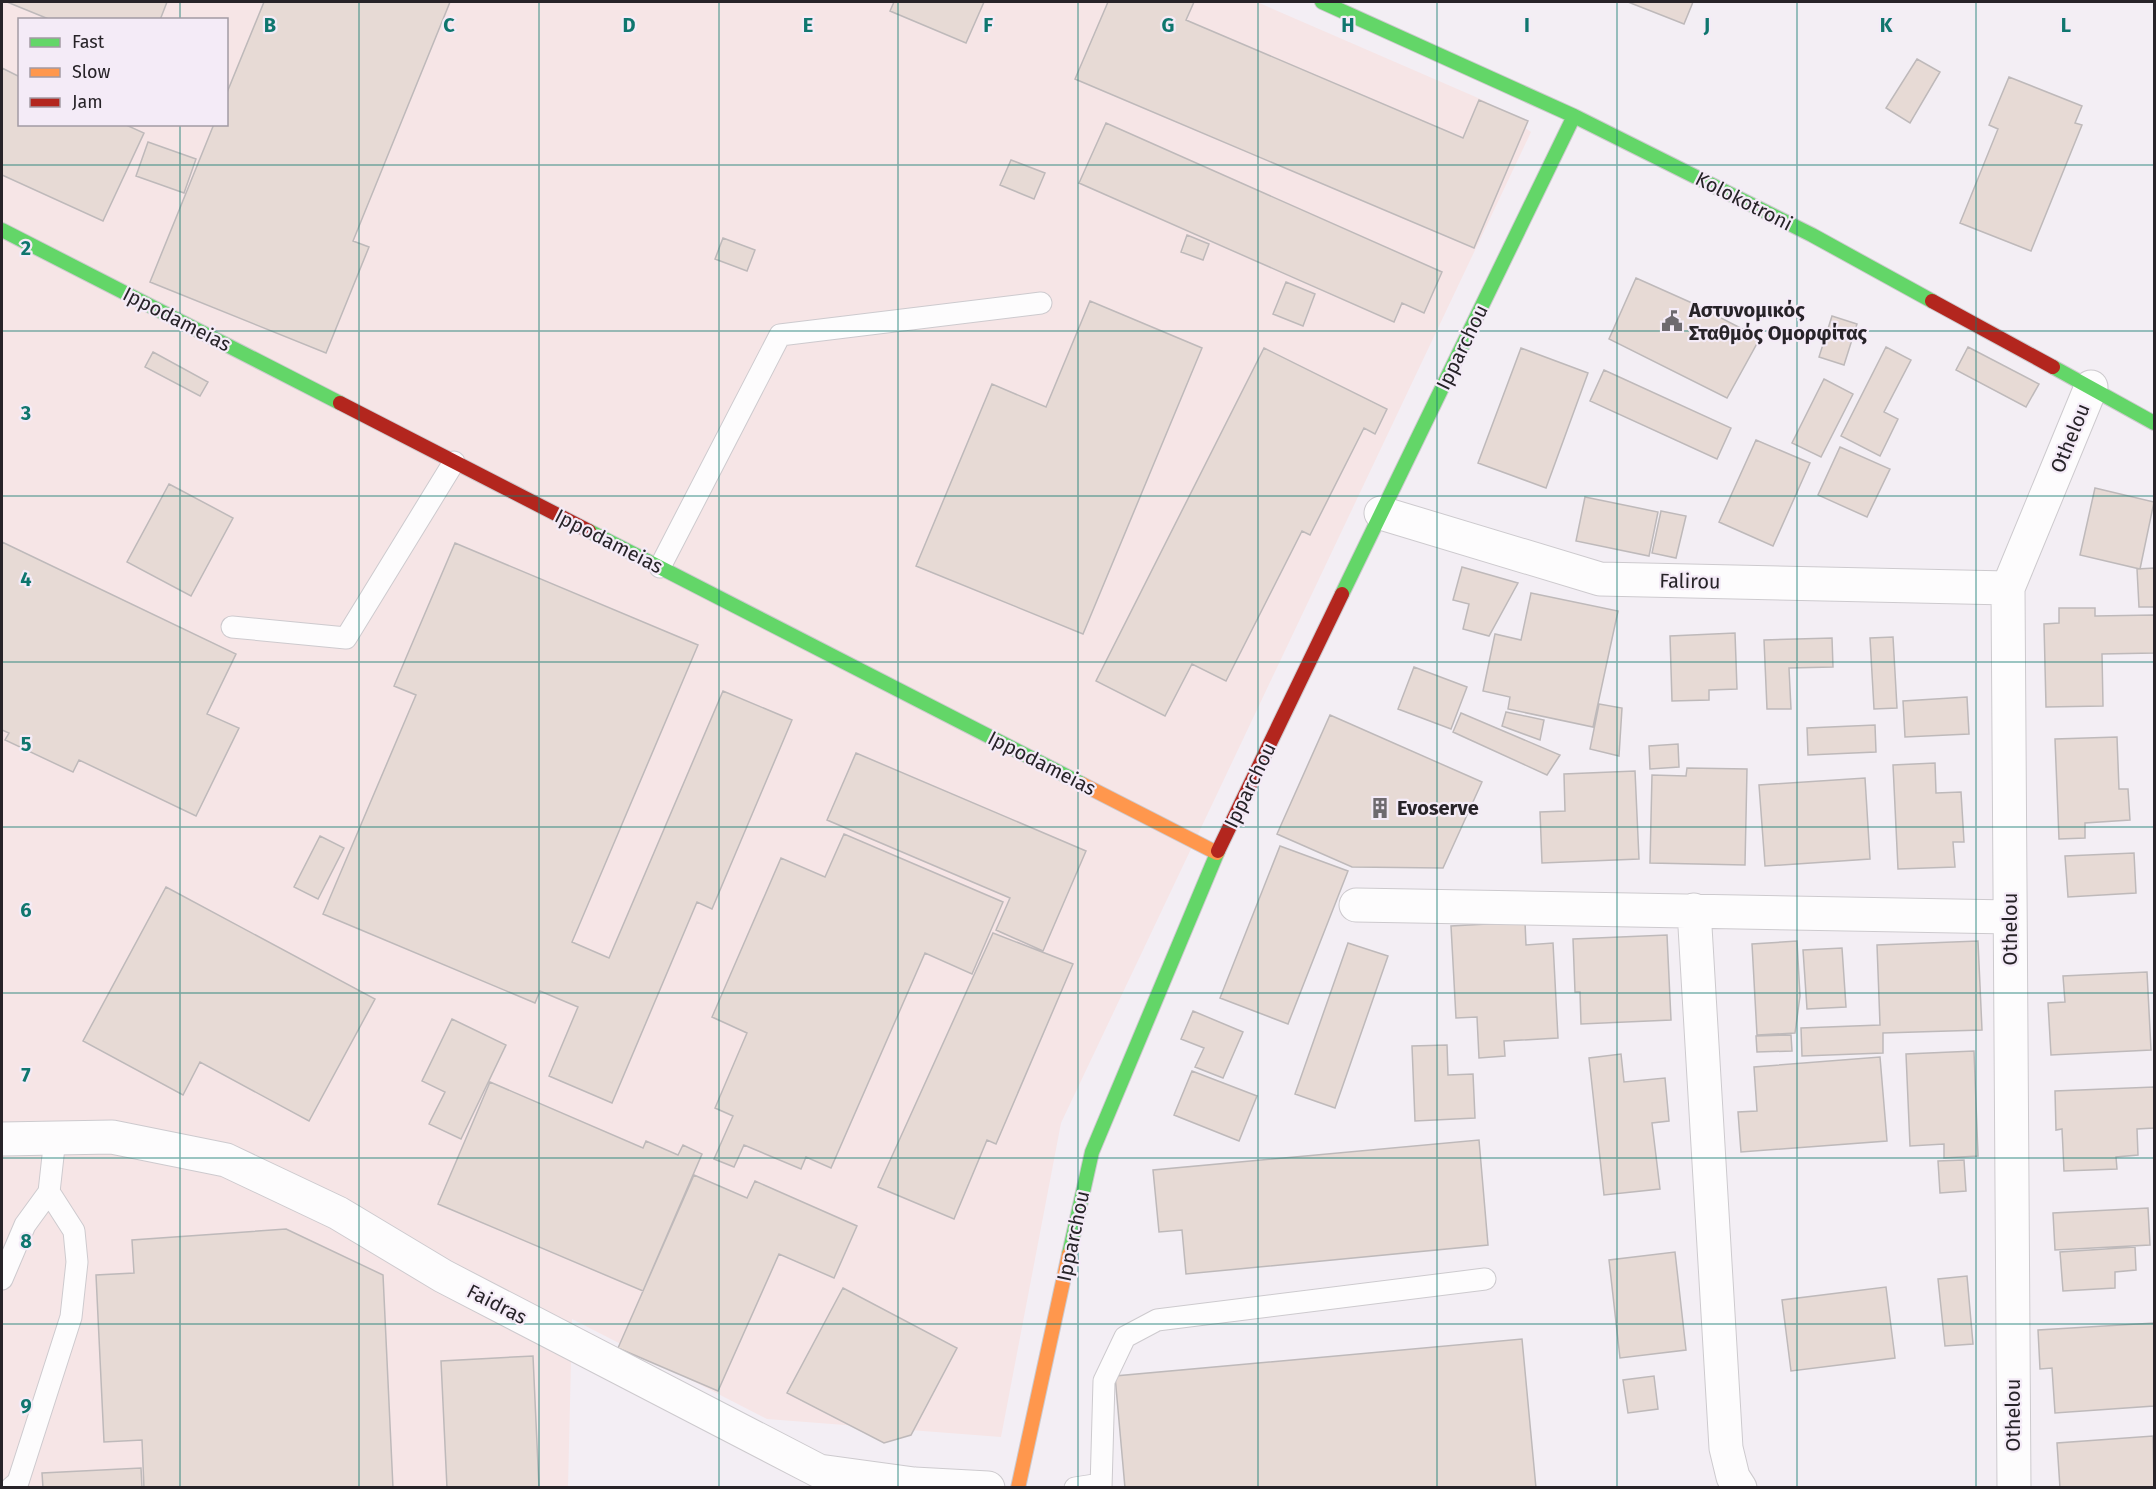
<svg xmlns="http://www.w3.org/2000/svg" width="2156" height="1489" viewBox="0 0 2156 1489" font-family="'Fira Sans',sans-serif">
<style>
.industrial{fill:#f6e5e6;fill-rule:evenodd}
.building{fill:#e7dad5;stroke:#beb9ba;stroke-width:1.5}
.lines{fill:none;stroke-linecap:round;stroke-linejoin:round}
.lane-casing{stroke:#cdcace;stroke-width:23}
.street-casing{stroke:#cdcace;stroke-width:35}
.fast-casing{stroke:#cdcace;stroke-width:16}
.slow-casing{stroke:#cdcace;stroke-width:16}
.jam-casing{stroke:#cdcace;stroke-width:16}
.lane{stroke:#fdfcfd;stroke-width:21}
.street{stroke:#fdfcfd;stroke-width:33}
.fast{stroke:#63d668;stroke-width:14}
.slow{stroke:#ff974d;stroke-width:14}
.jam{stroke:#b3261e;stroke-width:14}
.grid{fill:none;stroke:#0f766e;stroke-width:1.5;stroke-opacity:0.55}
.labels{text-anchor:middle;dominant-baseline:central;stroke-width:4.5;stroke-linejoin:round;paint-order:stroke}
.street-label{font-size:20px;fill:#272328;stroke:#f4ebf7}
.poi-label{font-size:20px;font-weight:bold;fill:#272328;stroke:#f4ebf7;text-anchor:start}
.grid-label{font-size:20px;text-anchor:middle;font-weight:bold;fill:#0f766e;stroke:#f4ebf7;stroke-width:4.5;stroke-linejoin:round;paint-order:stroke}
</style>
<rect width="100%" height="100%" fill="#f3eef4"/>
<!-- industrial -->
<path class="industrial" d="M2,2H1257L1485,101L1531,132L1061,1123L1001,1437L767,1419L572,1319L568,1487L2,1488ZM20,20H226V124H20Z"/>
<!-- building -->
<path class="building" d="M7,2H167L160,20H51Z
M264,2H450L353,241L369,247L326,353L150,282L214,124H226V95Z
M894,2H984L966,43L890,11Z
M1108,2H1194L1186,20L1463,138L1479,100L1528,121L1474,248L1075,79Z
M1628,2H1693L1684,24Z
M1917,59L1940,72L1910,123L1886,108Z
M2,68L20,77V124H124L144,133L103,221L2,175Z
M2009,77L2082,106L2075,123L2082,125L2031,251L1960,223L1998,129L1989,125Z
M1106,123L1442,272L1424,313L1402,303L1394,322L1079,183Z
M148,142L196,159L184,193L136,176Z
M1011,160L1045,173L1034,199L1000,185Z
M1187,235L1209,244L1203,260L1181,252Z
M723,238L755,250L747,271L715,259Z
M1636,278L1692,303L1760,338L1727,398L1609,339Z
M1286,282L1315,294L1303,326L1273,314Z
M1090,301L1202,348L1083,634L916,566L992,384L1046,407Z
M1832,316L1857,324L1844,365L1819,357Z
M1886,347L1911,360L1884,412L1898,419L1880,456L1841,436Z
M1968,347L2039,384L2026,407L1956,370Z
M1264,348L1387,409L1375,434L1364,428L1310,535L1302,531L1226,681L1192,664L1165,716L1096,681Z
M1521,348L1588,373L1546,488L1478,463Z
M153,352L208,382L200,396L145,367Z
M1604,370L1731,428L1717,459L1590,401Z
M1824,379L1853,394L1821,457L1792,443Z
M1756,440L1810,463L1773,546L1719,522Z
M1840,447L1890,469L1867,517L1818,495Z
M169,484L233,518L191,596L127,562Z
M2095,488L2154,502L2140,569L2080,555Z
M1585,497L1658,512L1649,556L1576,541Z
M1661,511L1686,516L1676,558L1652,553Z
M2,542L236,654L207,714L239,728L196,816L79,760L73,772L5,740L9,733L2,730Z
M455,543L698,645L572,942L609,958L723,691L792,720L712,909L697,902L612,1103L549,1076L578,1007L540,991L535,1003L323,914L416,695L394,686Z
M1462,567L1518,583L1489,636L1463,629L1469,604L1453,600Z
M2154,568V607H2139L2137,569Z
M1531,593L1618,611L1593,727L1508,709L1510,697L1483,691L1495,634L1521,640Z
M2059,608H2095V616L2154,615V653L2102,654L2103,706L2046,707L2044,624L2059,623Z
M1735,633L1737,689L1709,690V700L1672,701L1670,636Z
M1893,637L1897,708L1874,709L1870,638Z
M1832,638L1833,667L1789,668L1791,709H1767L1764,640Z
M1414,667L1467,687L1451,729L1398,709Z
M1967,697L1969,734L1905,737L1903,701Z
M1599,704L1622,708L1619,756L1590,749Z
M1506,712L1544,720L1540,740L1502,726Z
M1461,713L1560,755L1547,775L1453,732Z
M1330,715L1482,782L1443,868L1352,867L1277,834Z
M1875,725L1876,752L1808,755L1807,728Z
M2117,737L2119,789H2128L2130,820L2085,823V838L2059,839L2055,739Z
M1678,744L1679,767L1650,769L1649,746Z
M856,753L1086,851L1043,951L996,930L1010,898L827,820Z
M1935,763L1936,793L1961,792L1964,842H1953L1955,867L1898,869L1893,765Z
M1687,768L1747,769L1745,865L1650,863L1652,775L1686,776Z
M1635,771L1639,859L1542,863L1540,812L1565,811L1564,774Z
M1865,778L1870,859L1765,866L1759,785Z
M844,834L1003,902L972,974L925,953L831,1168L806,1157L801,1169L744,1145L734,1167L714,1159L733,1116L715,1108L747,1033L712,1017L781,858L825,877Z
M320,836L344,848L318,899L294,887Z
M1280,846L1348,871L1288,1024L1220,998Z
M2134,853L2136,893L2068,897L2065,856Z
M166,887L375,999L309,1121L200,1062L183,1095L83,1041Z
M1525,922L1526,945L1553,943L1558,1038L1504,1041L1505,1056L1479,1058L1477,1017L1456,1018L1451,926Z
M993,933L1073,964L996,1144L987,1140L954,1219L878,1187Z
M1667,935L1671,1020L1581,1024L1580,992H1575L1573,939Z
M1797,941L1800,996L1795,1033L1757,1035L1752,944Z
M1978,941L1982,1030L1883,1033V1053L1802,1056L1801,1028L1880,1025L1877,945Z
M1348,943L1388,956L1335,1108L1295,1094Z
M1842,948L1846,1007L1807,1009L1803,950Z
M2147,972L2151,1050L2051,1055L2048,1003L2065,1002L2063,976Z
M1193,1011L1243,1032L1223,1078L1195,1067L1204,1048L1181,1039Z
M452,1019L506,1045L461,1139L429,1124L445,1092L422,1081Z
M1791,1035L1792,1051L1757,1052L1756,1036Z
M1447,1045L1448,1075L1473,1074L1475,1118L1415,1121L1412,1046Z
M1974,1051L1978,1156L1944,1158V1144L1910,1146L1906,1054Z
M1621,1054L1624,1082L1665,1078L1669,1121L1652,1123L1660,1189L1604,1195L1589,1058Z
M1880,1057L1887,1141L1741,1152L1738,1112L1757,1111L1754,1067Z
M1192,1071L1257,1096L1239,1141L1174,1115Z
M490,1082L643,1148L646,1141L678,1155L683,1145L702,1154L643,1291L438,1204Z
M2154,1087V1128L2137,1129L2138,1155L2116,1157L2117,1169L2064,1171L2062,1129L2056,1130L2055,1091Z
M1479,1140L1488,1245L1186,1274L1182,1230L1159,1232L1153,1170Z
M1964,1160L1966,1191L1940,1193L1938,1161Z
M694,1175L747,1198L755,1181L857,1226L834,1278L779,1254L718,1391L618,1348Z
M2148,1208L2150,1245L2055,1250L2053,1213Z
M286,1229L383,1275L393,1488H144L142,1440L104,1442L96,1275L134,1273L132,1240Z
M2135,1247L2136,1270L2115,1272V1288L2063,1291L2060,1252Z
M1675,1252L1686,1350L1620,1358L1609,1260Z
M1967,1276L1973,1344L1945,1346L1938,1279Z
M1886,1287L1895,1358L1791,1371L1782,1300Z
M843,1288L957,1348L911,1435L884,1443L787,1393Z
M2154,1323V1406L2055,1413L2052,1368L2040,1369L2038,1330Z
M1522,1339L1536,1488H1125L1115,1376Z
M533,1356L539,1488H447L441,1361Z
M1654,1376L1658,1409L1628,1413L1623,1380Z
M2153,1436L2154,1488H2060L2057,1443Z
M141,1468L142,1488H43L42,1473Z"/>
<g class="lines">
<defs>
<path id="lane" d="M660,567L780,335L1041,303
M232,627L346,638L454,462
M2,1279L25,1225L49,1192L55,1138
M11,1488L18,1482L71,1317L77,1262L74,1231L49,1192
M1075,1488L1101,1484
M1101,1488L1104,1381L1125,1337L1157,1320L1485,1279"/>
<path id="street" d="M1381,513L1600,579L2008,588
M1356,905L2010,917
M1694,910L1726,1448L1733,1477L1740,1488
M2,1139L112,1137L226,1160L338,1213L443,1276L819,1471L914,1484L988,1488
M2014,1488L2008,588L2091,387"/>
<path id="fast" d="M1322,2L1574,116L1812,235L1932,301
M2,230L340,403
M2053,367L2154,423
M589,531L1082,784
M1342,594L1574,116
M1069,1254L1092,1152L1218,851"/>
<path id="slow" d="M1082,784L1217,853
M1018,1488L1069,1254"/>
<path id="jam" d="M1932,301L2053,367
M340,403L589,531
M1218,851L1342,594"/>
</defs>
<!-- lane casing -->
<use href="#lane" class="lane-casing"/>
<!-- street casing -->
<use href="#street" class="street-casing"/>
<!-- fast casing -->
<use href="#fast" class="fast-casing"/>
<!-- slow casing -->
<use href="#slow" class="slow-casing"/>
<!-- jam casing -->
<use href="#jam" class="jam-casing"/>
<!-- lane -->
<use href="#lane" class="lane"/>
<!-- street -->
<use href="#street" class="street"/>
<!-- fast -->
<use href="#fast" class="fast"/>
<!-- slow -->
<use href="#slow" class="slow"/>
<!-- jam -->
<use href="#jam" class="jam"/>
</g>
<!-- grid -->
<path class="grid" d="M180,2V20M359,2V1488M539,2V1488M719,2V1488M898,2V1488M1078,2V1488M1258,2V1488M1437,2V1488M1617,2V1488M1797,2V1488M1976,2V1488M180,124V1488M2,165H2154M2,331H2154M2,496H2154M2,662H2154M2,827H2154M2,993H2154M2,1158H2154M2,1324H2154"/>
<!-- icons -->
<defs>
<symbol id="civic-bare" viewBox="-9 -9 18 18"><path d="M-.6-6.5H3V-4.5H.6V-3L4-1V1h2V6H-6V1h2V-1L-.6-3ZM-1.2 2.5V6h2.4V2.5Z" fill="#6e6a6f" stroke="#f4ebf7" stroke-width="2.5" paint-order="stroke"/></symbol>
<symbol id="building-bare" viewBox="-9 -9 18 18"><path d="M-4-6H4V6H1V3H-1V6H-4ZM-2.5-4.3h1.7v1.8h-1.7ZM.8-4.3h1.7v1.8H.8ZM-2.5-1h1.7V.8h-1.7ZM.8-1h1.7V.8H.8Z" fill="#6e6a6f" stroke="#f4ebf7" stroke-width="2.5" paint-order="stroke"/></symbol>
</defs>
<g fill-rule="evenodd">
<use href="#civic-bare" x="1657" y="306" width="30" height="30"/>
<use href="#building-bare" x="1365" y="793" width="30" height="30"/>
</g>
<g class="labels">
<!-- street labels -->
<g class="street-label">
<text transform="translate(1744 201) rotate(27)">Kolokotroni</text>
<text transform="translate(177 319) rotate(27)">Ippodameias</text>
<text transform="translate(1462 347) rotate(-64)">Ipparchou</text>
<text transform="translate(2070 438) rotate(-68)">Othelou</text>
<text transform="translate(609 541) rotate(27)">Ippodameias</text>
<text transform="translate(1690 581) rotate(1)">Falirou</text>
<text transform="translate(1042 763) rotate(27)">Ippodameias</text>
<text transform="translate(1250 785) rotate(-64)">Ipparchou</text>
<text transform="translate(2010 929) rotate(-90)">Othelou</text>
<text transform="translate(1073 1236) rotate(-78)">Ipparchou</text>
<text transform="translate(497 1304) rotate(27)">Faidras</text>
<text transform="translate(2013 1415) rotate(-90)">Othelou</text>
</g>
<!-- poi labels -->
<g class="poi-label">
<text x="1689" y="310">Αστυνομικός<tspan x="1689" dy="23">Σταθμός Ομορφίτας</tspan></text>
<text x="1397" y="808">Evoserve</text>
</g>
</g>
<g class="grid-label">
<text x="270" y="32">B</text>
<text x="449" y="32">C</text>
<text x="629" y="32">D</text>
<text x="808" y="32">E</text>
<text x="988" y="32">F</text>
<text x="1168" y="32">G</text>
<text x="1348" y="32">H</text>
<text x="1527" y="32">I</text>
<text x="1707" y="32">J</text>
<text x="1886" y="32">K</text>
<text x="2066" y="32">L</text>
<text x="26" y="255">2</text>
<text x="26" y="420">3</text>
<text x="26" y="586">4</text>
<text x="26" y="751">5</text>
<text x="26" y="917">6</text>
<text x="26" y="1082">7</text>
<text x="26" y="1248">8</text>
<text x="26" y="1413">9</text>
</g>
<!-- border -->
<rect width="2156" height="1489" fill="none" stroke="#272328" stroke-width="6"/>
<!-- legend -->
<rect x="18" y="18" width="210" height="108" fill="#f4ebf7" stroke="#a29ba4" stroke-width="1.5"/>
<rect x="30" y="38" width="30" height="9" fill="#63d668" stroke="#a29ba4" stroke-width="1.5"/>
<text x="72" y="48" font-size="18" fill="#272328">Fast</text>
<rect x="30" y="68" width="30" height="9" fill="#ff974d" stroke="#a29ba4" stroke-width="1.5"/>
<text x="72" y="78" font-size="18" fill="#272328">Slow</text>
<rect x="30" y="98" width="30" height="9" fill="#b3261e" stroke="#a29ba4" stroke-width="1.5"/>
<text x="72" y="108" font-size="18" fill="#272328">Jam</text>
</svg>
